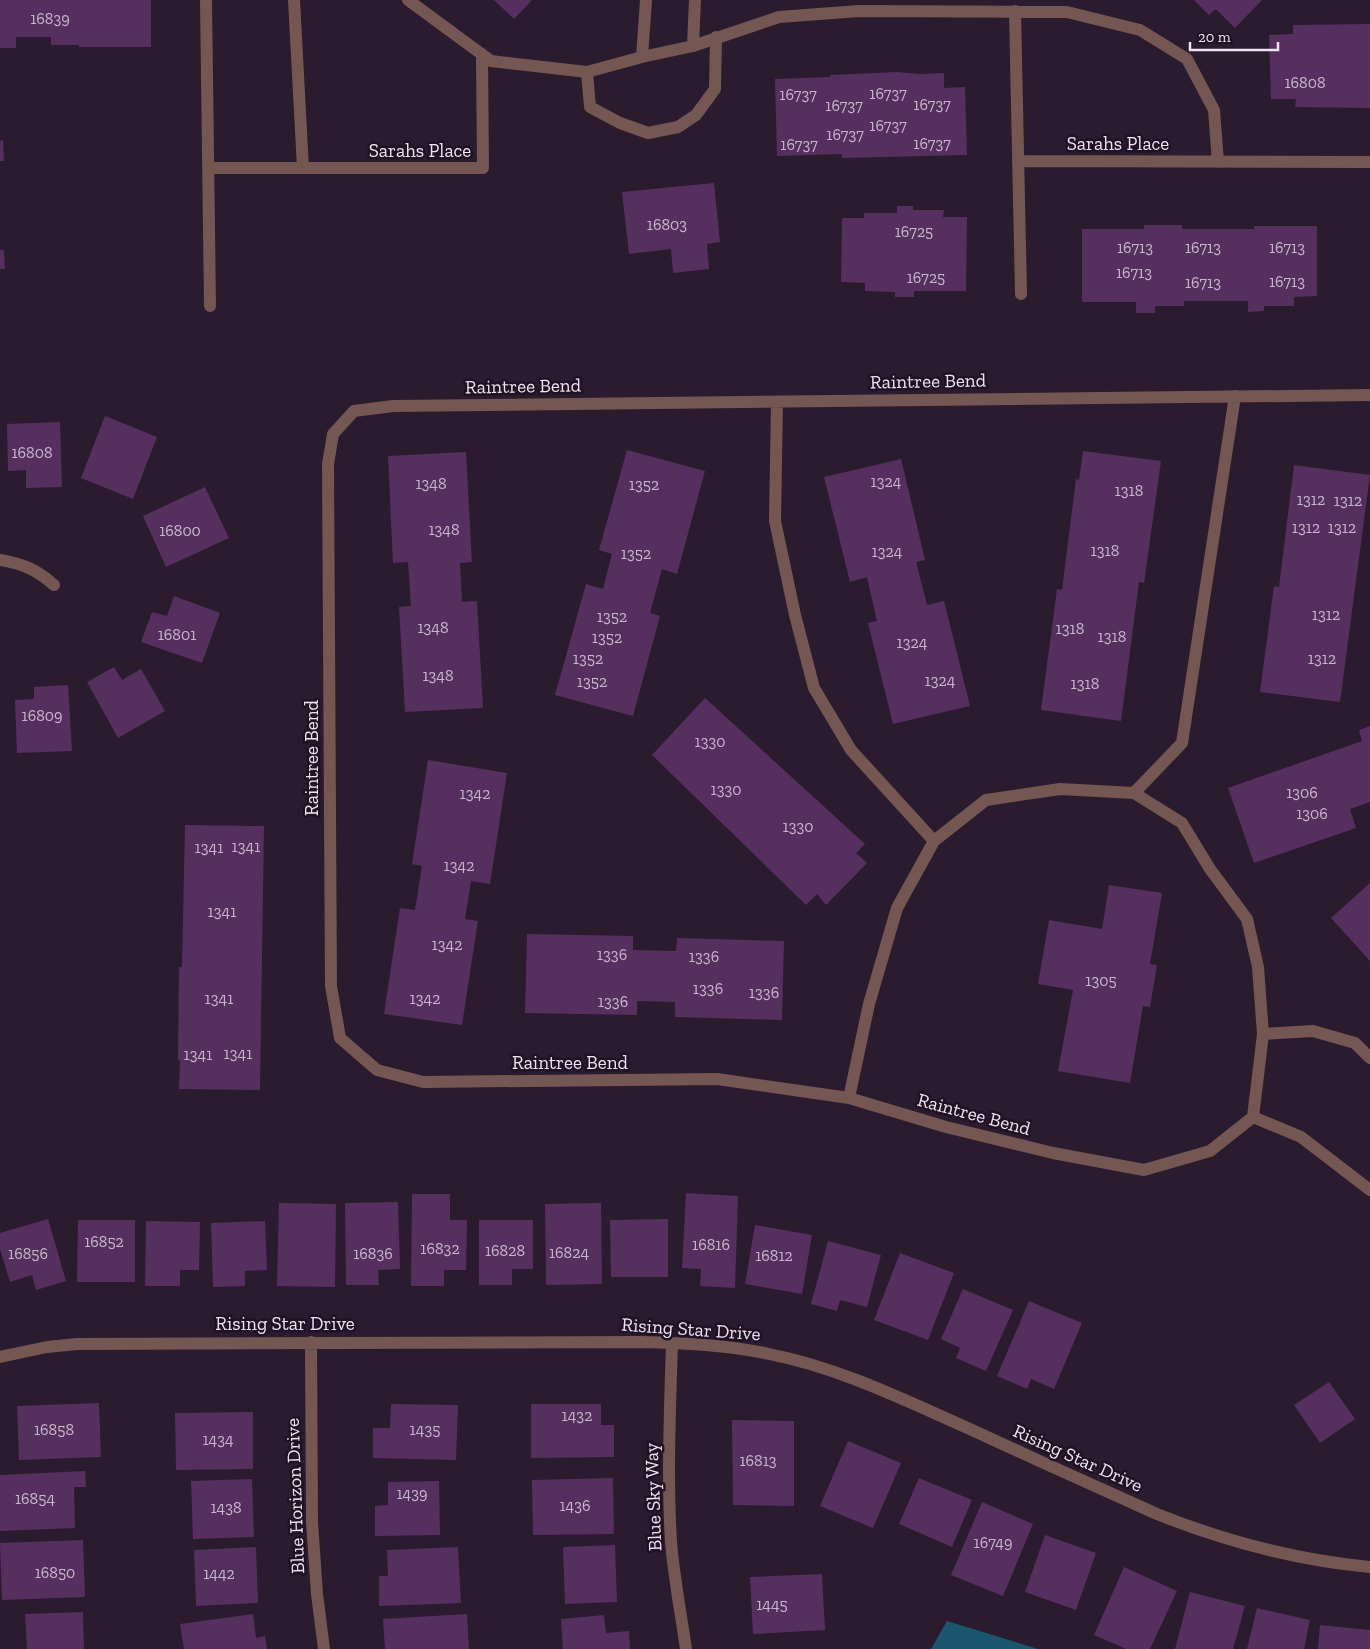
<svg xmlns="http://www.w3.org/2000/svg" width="1370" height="1649" viewBox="0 0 1370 1649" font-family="'Zilla Slab',serif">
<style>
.water{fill:#1b556e}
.building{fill:#55305f}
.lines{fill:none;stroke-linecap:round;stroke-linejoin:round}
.lane{stroke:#745753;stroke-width:12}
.street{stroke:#745753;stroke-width:12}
.labels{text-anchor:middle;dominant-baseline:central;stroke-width:5;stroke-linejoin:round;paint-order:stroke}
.number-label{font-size:16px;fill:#c8b7cc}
.street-label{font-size:19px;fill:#eee4f1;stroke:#201124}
</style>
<rect width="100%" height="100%" fill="#2a1b2e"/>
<!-- water -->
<path class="water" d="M947,1621L1038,1649H931Z"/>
<!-- building -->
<path class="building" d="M0,0H151V47H79V45H51V37H16V48H0Z
M494,0H532L514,19Z
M1194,0H1262L1235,28L1216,9L1209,15Z
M1370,24V108L1295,107L1296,99H1271L1269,35L1293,34V25Z
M897,72L920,74L944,73V88L965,87L967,155L842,158V154L777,156L775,79L830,77V75Z
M3,140L4,161H0V141Z
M714,183L720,242L707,244L709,269L673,273L671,249L629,254L622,192Z
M897,206H913V210H944L943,217H967L966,291H914V297H895V292L865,291V283L841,282L842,218H864V213H897Z
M1144,225H1182V229H1254V226H1317V296L1294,297V306H1264V311L1248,312V301H1184V306H1155V313H1136V302H1082V229H1144Z
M0,250H4L5,269H0Z
M105,416L157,437L133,499L81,478Z
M60,422L62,487L26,488V470L8,471L7,424Z
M627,450L705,471L677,574L662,569L650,613L660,616L633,716L555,695L586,584L603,589L612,554L599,550Z
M1083,451L1161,461L1144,583L1139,582L1121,721L1041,710L1057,589L1062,590L1076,479L1079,480Z
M466,452L472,562L460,563L462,602L477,601L483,708L405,712L399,607L411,606L408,562L393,563L388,456Z
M901,459L925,560L916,562L927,605L944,601L970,706L893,724L868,623L877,621L867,577L850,582L824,477Z
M1294,465L1370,475L1340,702L1260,692L1274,586L1279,587Z
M205,487L229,538L166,567L143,516Z
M174,596L220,613L202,663L141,642L152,612L167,616Z
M114,667L122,680L141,669L165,711L118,738L87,682Z
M68,685L72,751L17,753L15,700L34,699V687Z
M705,698L865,844L856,853L867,863L826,905L817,894L806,905L652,755Z
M1370,726V802L1350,809L1356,828L1254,863L1228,788L1362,741L1359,730Z
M428,760L507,773L490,884L471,881L465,919L478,921L462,1025L384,1014L400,908L415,910L422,866L412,864Z
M185,825L264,826L260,1090L179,1089L180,1060H178L179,967H182Z
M1370,883V961L1331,918Z
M1109,885L1162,893L1150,964L1157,965L1150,1007L1143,1006L1130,1083L1058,1071L1073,990L1038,984L1049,920L1102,929Z
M527,934L633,936V950L676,951L677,938L784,941L782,1020L675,1017V1002L637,1001V1015L525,1013Z
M686,1193L738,1196L735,1288L700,1286L701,1269L682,1268Z
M412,1194H450V1220H467L466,1270H444V1286H411Z
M398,1202L400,1269L378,1270L379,1285H346L345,1203Z
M279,1203L336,1204L335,1287L277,1286Z
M601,1203L602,1284L546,1285L545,1204Z
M48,1219L66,1281L36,1290L32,1275L10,1282L0,1249V1233Z
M668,1219V1277H611L610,1220Z
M78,1220H135V1282H77Z
M479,1220H533V1269H512V1285H479Z
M146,1221L200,1222L199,1270H180V1286H145Z
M265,1221L267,1270L245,1271V1286L213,1287L211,1223Z
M755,1225L812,1235L802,1294L745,1284Z
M828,1241L881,1255L867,1307L840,1300L837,1311L811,1304Z
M900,1253L954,1273L928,1340L874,1320Z
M963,1289L1013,1310L986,1371L956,1358L960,1348L941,1339Z
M1029,1301L1082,1323L1054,1389L1031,1379L1027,1389L997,1376Z
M1329,1382L1355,1419L1320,1443L1294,1405Z
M99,1403L101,1457L19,1460L17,1406Z
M391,1404L458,1405L456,1460L373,1458V1428H390Z
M531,1404H601V1425H614V1457L531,1458Z
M253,1412V1469L176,1470L175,1413Z
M732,1420L794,1421V1506L733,1505Z
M848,1441L901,1463L873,1528L820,1506Z
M85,1471L86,1487H74L75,1528L0,1531V1475Z
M613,1478L614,1534L533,1535L532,1480Z
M919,1478L972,1500L952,1547L899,1524Z
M252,1479L254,1537L193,1539L191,1481Z
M439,1481L440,1535L375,1536V1506L388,1505V1482Z
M982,1502L1033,1524L1003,1596L951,1575Z
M1045,1535L1096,1553L1076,1610L1025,1592Z
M83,1540L85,1597L2,1600L0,1543Z
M615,1545L617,1602L565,1604L563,1547Z
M256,1547L258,1603L196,1606L194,1550Z
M458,1547L461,1603L379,1606V1576H388L387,1550Z
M1124,1567L1177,1591L1150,1649H1126L1094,1635Z
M822,1574L825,1630L753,1634L750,1577Z
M1190,1592L1245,1606L1233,1649H1175Z
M1257,1608L1310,1620L1304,1649H1247Z
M83,1612L84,1649H27L25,1614Z
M253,1614L256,1638L265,1636L267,1649H184L180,1624Z
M467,1614L469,1649H385L383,1619Z
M604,1615L606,1633L629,1631L630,1649H563L561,1619Z
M1320,1625L1370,1630V1649H1318Z"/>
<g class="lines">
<!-- lane -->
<path class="lane" d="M777,402L775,521L795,615L814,688L851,750L934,841
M1134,793L1182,743L1235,396
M1263,1034L1313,1031L1355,1043L1370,1058
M849,1098L869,1004L897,908L934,841L986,800L1060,789L1134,793L1182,823L1210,869L1247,919L1258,967L1263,1034L1253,1117L1210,1151L1144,1170L1053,1153L946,1127L849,1098L717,1079L423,1082L377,1070L340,1038L331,986L328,464L333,434L354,411L393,406L1370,395"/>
<!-- street -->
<path class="street" d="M206,0L210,306
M294,0L303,168
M408,0L491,61L587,72L642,57L693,46L779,17L859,11L1067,12L1140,30L1187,59L1214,110L1218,162
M1015,11L1021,294
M693,46L695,0
M642,57L646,0
M587,72L590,107L620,123L648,133L678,127L696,115L715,89L716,37
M1018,161L1370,162
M208,168H483L482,54
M0,560C23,564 36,569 54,585
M1253,1117L1301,1137L1370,1190
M311,1342L312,1522L317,1594L324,1649
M672,1343C670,1409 667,1476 671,1542C674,1578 681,1614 686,1649
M0,1357L47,1347L77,1344L641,1342C684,1343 727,1345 769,1354C836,1367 898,1397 961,1425C1026,1455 1092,1485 1157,1514C1227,1542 1295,1560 1370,1567"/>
</g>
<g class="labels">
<!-- number labels -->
<g class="number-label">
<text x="50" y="18">16839</text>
<text x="1305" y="82">16808</text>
<text x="888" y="93">16737</text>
<text x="798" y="94">16737</text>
<text x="932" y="104">16737</text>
<text x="844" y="105">16737</text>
<text x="888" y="125">16737</text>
<text x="845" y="134">16737</text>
<text x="932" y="143">16737</text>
<text x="799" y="144">16737</text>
<text x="667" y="224">16803</text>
<text x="914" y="231">16725</text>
<text x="1135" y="247">16713</text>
<text x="1203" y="247">16713</text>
<text x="1287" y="247">16713</text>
<text x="1134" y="272">16713</text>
<text x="926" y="277">16725</text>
<text x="1287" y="281">16713</text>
<text x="1203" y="282">16713</text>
<text x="32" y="452">16808</text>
<text x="886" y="481">1324</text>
<text x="431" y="483">1348</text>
<text x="644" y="484">1352</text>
<text x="1129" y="490">1318</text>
<text x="1311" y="499">1312</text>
<text x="1348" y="500">1312</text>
<text x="1306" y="527">1312</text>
<text x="1342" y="527">1312</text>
<text x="444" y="529">1348</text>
<text x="180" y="530">16800</text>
<text x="1105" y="550">1318</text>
<text x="887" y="551">1324</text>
<text x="636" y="553">1352</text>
<text x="1326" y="614">1312</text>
<text x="612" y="616">1352</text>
<text x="433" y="627">1348</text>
<text x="1070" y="628">1318</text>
<text x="177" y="634">16801</text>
<text x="1112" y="636">1318</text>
<text x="607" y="637">1352</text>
<text x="912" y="642">1324</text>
<text x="588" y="658">1352</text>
<text x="1322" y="658">1312</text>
<text x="438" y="675">1348</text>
<text x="940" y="680">1324</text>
<text x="592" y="681">1352</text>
<text x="1085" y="683">1318</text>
<text x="42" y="715">16809</text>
<text x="710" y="741">1330</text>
<text x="726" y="789">1330</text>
<text x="1302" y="792">1306</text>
<text x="475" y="793">1342</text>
<text x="1312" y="813">1306</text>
<text x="798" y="826">1330</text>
<text x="246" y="846">1341</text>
<text x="209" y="847">1341</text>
<text x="459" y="865">1342</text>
<text x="222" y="911">1341</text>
<text x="447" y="944">1342</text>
<text x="612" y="954">1336</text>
<text x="704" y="956">1336</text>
<text x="1101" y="980">1305</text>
<text x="708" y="988">1336</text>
<text x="764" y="992">1336</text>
<text x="219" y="998">1341</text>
<text x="425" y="998">1342</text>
<text x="613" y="1001">1336</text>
<text x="238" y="1053">1341</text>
<text x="198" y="1054">1341</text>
<text x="104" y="1241">16852</text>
<text x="711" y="1244">16816</text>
<text x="440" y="1248">16832</text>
<text x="505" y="1250">16828</text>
<text x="569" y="1252">16824</text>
<text x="28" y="1253">16856</text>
<text x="373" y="1253">16836</text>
<text x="774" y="1255">16812</text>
<text x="577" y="1415">1432</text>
<text x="54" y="1429">16858</text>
<text x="425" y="1429">1435</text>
<text x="218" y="1439">1434</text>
<text x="758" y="1460">16813</text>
<text x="412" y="1493">1439</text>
<text x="35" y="1498">16854</text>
<text x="575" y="1505">1436</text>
<text x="226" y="1507">1438</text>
<text x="993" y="1542">16749</text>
<text x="55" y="1572">16850</text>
<text x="219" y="1573">1442</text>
<text x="772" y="1604">1445</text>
</g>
<!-- street labels -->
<g class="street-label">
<text x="1118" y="143">Sarahs Place</text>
<text x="420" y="150">Sarahs Place</text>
<text transform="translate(928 381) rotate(-1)">Raintree Bend</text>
<text transform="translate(523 386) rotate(-1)">Raintree Bend</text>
<text transform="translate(311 758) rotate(-90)">Raintree Bend</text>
<text x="570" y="1062">Raintree Bend</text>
<text transform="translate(974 1114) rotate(15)">Raintree Bend</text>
<text x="285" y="1323">Rising Star Drive</text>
<text transform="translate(691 1329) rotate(4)">Rising Star Drive</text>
<text transform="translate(1078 1458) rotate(24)">Rising Star Drive</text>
<text transform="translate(295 1496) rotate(-92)">Blue Horizon Drive</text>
<text transform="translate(653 1497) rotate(-92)">Blue Sky Way</text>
</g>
</g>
<!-- scale -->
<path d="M1190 42v8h88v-8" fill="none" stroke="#eee4f1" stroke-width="2.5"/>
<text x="1198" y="42" font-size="15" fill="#eee4f1" stroke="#201124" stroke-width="4" paint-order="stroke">20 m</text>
</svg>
